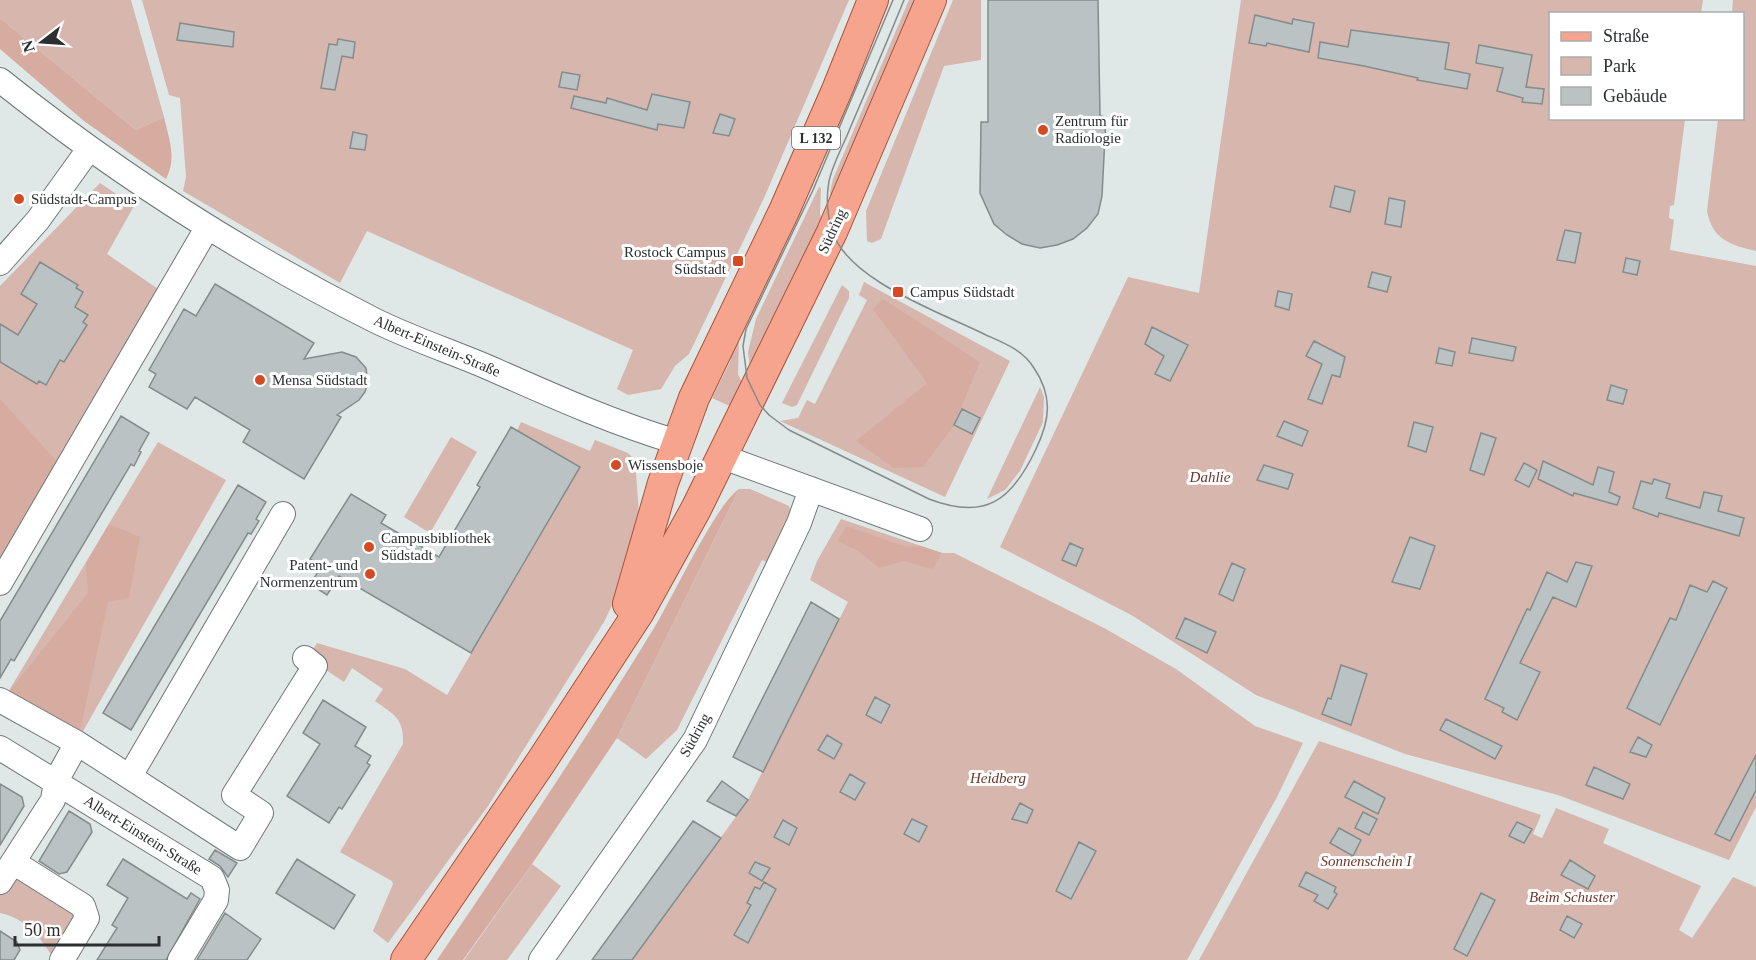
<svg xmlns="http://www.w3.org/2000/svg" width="1756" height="960" viewBox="0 0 1756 960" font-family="Georgia,serif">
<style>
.green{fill:#d6b6ad}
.forest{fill:#d7aca0}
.building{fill:#bbc2c3;stroke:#848c8c;stroke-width:1.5}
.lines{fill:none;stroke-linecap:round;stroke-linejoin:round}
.minor-casing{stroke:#717878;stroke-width:26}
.major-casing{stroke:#ab533b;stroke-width:32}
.minor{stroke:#fff;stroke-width:24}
.major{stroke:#f6a48d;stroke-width:30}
.tram{stroke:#858a8a;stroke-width:1.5}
.poi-dot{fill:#d44b23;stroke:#fff;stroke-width:2}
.labels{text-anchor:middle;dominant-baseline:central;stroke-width:6;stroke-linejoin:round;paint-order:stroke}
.shield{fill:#fff;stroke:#6b6d6e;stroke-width:1.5}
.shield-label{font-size:14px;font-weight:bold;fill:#2c2f30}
.poi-label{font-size:15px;fill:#2c2f30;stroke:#fff;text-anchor:start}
.street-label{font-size:15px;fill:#2c2f30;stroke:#fff}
.park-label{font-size:15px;font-style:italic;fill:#6f3728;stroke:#fff}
</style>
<rect width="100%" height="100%" fill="#dfe7e7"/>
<!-- green -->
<path class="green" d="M0,0H131L164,117L136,130L0,18Z
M142,0H849L764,198L689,354L675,366L661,389L628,395L617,389L633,350L367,231L340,283L183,191L186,177L180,98L169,95Z
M909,0H920L832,208L830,192L833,179Z
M953,0H981V60L944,66L881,239L872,243L867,241L866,211Z
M1241,0H1703L1701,13L1550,14V118L1685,119L1674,205L1670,206L1669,218L1674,220L1670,250L1756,266V807L1729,860L1558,795L1405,754L1256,695L1133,616L1000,547L1128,277L1199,293Z
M1733,0H1756V251C1730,245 1712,239 1707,211L1718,119L1742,118V14L1732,13Z
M100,183L134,206L107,254L164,293L0,569V286Z
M819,187L821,188L820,214L824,226L751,376L748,352L756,319Z
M864,282L1010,361L945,497L780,421L798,418L807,400L815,404L867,300L859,295Z
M842,285L849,291V298L797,405L792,407L782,403Z
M739,336L738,374L745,389L734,408L712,398L730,362L734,341Z
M1040,387L1044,397L1043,422L1020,471L1005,490L987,499Z
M521,422L590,451L595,440L628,453L635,460L639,514L615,599L604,622L488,806L388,943L373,931L393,884L392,881L340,852L403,744C404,719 395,715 375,701L383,689L352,668L344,682L308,658L317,643L405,669L447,695L579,468L517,431Z
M451,437L477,452L430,533L404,517Z
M158,442L226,480L78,740L7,694Z
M739,489H750L789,506L793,520L775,566L762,560L677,730L646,759L617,738Z
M841,519L942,553H954L1104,628L1176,669L1255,726L1303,743L1277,797L1187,960H632L748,800L848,602L810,580L817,561Z
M1319,741L1541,815L1533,834L1542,838L1556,808L1609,829L1603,843L1701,886L1679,930L1692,938L1733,877L1756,887V960H1199Z
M13,862L83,906L55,960C40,938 28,919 0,913V882Z
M532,864L561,886L507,960H464Z"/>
<!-- forest -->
<path class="forest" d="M0,18L136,130L164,117C169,139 177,158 166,179L84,121L0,49Z
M883,299L980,362L954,425L923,467L894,468L856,441L927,383L873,309Z
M0,399L61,466L0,569Z
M739,489L617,738L532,864L463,960H437C511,851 585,741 654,628C672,599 716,504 739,489Z
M109,524L140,537L129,598L108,602L78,740L7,694L88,593L86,563Z
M847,526L906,547L921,546L942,553L932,569L904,561L879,568L857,550L837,541Z"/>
<!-- building -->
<path class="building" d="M988,0H1098L1100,116L1106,117L1102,196L1098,214L1087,228L1073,239L1057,245L1040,248L1022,244L1007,235L994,224L980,193L981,122H988Z
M1255,15L1292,24L1293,19L1314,23L1309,52L1267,43L1266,46L1249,43Z
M180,23L234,32L233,47L177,40Z
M1351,30L1449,43L1445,69L1470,74L1467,89L1417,80L1418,78L1364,66L1318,58L1320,42L1348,47Z
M338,39L355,42L353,58L342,56L335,90L321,88L329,44L337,45Z
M1479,45L1532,55L1526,87L1544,89L1542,104L1522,102L1523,98L1497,91L1503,68L1476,63Z
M562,72L580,75L577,90L559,87Z
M652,94L690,102L684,128L658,124L657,130L571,108L574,96L606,103L607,98L647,110Z
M720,114L735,119L729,136L713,133Z
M353,132L367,135L365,150L350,148Z
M1335,186L1355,191L1350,212L1330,207Z
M1389,198L1405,201L1401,227L1385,224Z
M1565,230L1581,233L1575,263L1557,260Z
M1626,258L1640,261L1637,275L1623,272Z
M40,262L78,285L76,288L83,292L75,307L88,315L83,322L87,325L64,362L60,360L46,385L39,381L37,384L0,362V324L18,335L37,304L21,294Z
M1372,272L1391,277L1387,292L1368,287Z
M215,284L314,343L304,359L342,352L356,357L366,368L368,383L365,392L359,400L337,415L341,417L304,479L243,442L250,430L195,397L187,409L149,387L156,374L149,370L184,309L196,316Z
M1278,291L1292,294L1289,310L1275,306Z
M1152,327L1188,345L1170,381L1155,374L1164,356L1145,344Z
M1472,338L1516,347L1513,361L1469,353Z
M1314,341L1345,357L1340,377L1332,375L1322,404L1308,399L1322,364L1306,356Z
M1439,348L1455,352L1452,366L1436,363Z
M1611,385L1627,390L1623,404L1607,400Z
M962,409L980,418L972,434L954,425Z
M121,416L149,433L139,451L141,452L134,466L131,464L14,661L11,659L0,678V621Z
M1284,421L1308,431L1302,446L1277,436Z
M1414,422L1433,427L1426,452L1408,446Z
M511,427L580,467L471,653L339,576L327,595L310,584L322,566L310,559L351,494L386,515L381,523L439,557L480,487L477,485Z
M1481,433L1496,438L1484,475L1470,470Z
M1543,461L1593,485L1598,467L1614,472L1609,492L1620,497L1617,505L1574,493L1573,496L1538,479Z
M1524,463L1537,470L1529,487L1515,480Z
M1264,465L1293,474L1288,489L1257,480Z
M1654,479L1670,484L1666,498L1700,508L1704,492L1722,496L1718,511L1744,518L1739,536L1659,513L1658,517L1633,508L1641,481L1652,484Z
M238,485L266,502L256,519L259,521L251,534L248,533L131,730L103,713Z
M1410,537L1435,546L1420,589L1392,582Z
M1070,543L1083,549L1076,566L1062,560Z
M1576,562L1592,566L1576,607L1553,597L1520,663L1540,672L1517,720L1502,712L1504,708L1485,699L1527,609L1530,610L1547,572L1567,582Z
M1232,563L1245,569L1233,601L1219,594Z
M1713,581L1727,588L1660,725L1627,708L1670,618L1676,620L1690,585L1707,592Z
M811,602L839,619L763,772L733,757Z
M1185,618L1216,632L1207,653L1176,638Z
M1341,665L1367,674L1351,725L1322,714L1328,698L1331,699Z
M875,697L890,705L881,723L866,715Z
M323,700L366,727L355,746L371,756L367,763L370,765L342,809L339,807L329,823L287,796L320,744L303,733Z
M1446,719L1502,746L1495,759L1440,730Z
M827,735L842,744L834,759L818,750Z
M1638,737L1652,745L1646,757L1630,752Z
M1756,755V790L1730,841L1715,834Z
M1594,767L1630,784L1623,799L1586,785Z
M850,774L865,783L855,800L840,792Z
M722,781L748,800L736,816L707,801Z
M1354,781L1385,798L1378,814L1345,797Z
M0,784L22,797L24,806L0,845Z
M1020,803L1033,810L1027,823L1012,819Z
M69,811L90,824L92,832L67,872L59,874L39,861Z
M1363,812L1377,819L1369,835L1355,828Z
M912,819L927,826L919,842L904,834Z
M783,820L797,828L789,845L774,837Z
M693,821L721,838L632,960H592Z
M1517,822L1532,829L1524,843L1509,836Z
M1339,828L1361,840L1353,856L1330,843Z
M1079,842L1096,851L1071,899L1056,891Z
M215,850L237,863L228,877L220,866L209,859Z
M123,859L187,899L191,893L200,899L166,960H97L117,928L112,925L128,898L107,885Z
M297,859L355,895L334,929L276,893Z
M1570,860L1595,876L1588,889L1561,875Z
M755,862L770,868L762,881L749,873Z
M1306,872L1336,887L1334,892L1337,894L1328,909L1314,901L1318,895L1299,886Z
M764,882L776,889L748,943L734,935L751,905L747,903L755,887L760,889Z
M1481,893L1495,900L1467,956L1454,949Z
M225,913L261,939L247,960H197Z
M1567,916L1582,924L1574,938L1560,930Z
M0,931L17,942L20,950L14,960H0Z"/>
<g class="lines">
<defs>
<path id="minor" d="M0,80C116,173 241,253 374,320C412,339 453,352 492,369C553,396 613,423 677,442
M0,263L38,220L89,149
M723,457L920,529
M0,583L207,228
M0,700L77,743L240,848L261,813L234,795L315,666L305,658
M0,748L212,878L217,890L216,900L180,960
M130,776L283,514
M13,862L53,800L56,781L77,743
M0,882L13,862L83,906L87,918L62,960
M541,960L695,740L799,523L811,489"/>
<path id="major" d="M628,604L663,483L694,398L784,211L837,90L873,0
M406,960L541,762L639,612L696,509L832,232L931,0"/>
</defs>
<!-- minor casing -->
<use href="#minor" class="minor-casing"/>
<!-- major casing -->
<use href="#major" class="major-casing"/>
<!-- minor -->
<use href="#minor" class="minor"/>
<!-- major -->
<use href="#major" class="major"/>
<!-- tram -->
<path class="tram" d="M893,0L813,190L746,329L743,346L747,378L760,405L769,415L789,430L929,499C986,521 1012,500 1036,449C1050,420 1053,396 1034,368C1023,350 1004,343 986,335C942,313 846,280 832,230C827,214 826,198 829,181C833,163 844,144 851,126C869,84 887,42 904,0"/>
</g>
<!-- markers -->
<g class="poi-dot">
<circle cx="1043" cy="130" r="6"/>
<circle cx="19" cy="199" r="6"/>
<rect x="732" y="255" width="12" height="12" rx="3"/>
<rect x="892" y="286" width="12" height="12" rx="3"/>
<circle cx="260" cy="380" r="6"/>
<circle cx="616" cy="465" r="6"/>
<circle cx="369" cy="547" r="6"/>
<circle cx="370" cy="574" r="6"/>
</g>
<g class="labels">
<!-- shield labels -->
<rect class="shield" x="792" y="127" width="48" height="22" rx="4.5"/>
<g class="shield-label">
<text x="816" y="138">L 132</text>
</g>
<!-- poi labels -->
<g class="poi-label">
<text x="1055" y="121">Zentrum für<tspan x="1055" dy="17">Radiologie</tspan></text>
<text x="31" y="199">Südstadt-Campus</text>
<text x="726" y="252" text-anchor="end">Rostock Campus<tspan x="726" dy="17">Südstadt</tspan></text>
<text x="910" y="292">Campus Südstadt</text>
<text x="272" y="380">Mensa Südstadt</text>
<text x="628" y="465">Wissensboje</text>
<text x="381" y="538">Campusbibliothek<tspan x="381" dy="17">Südstadt</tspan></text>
<text x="358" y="565" text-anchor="end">Patent- und<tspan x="358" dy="17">Normenzentrum</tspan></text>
</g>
<!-- street labels -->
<g class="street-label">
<text transform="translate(832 231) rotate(-65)">Südring</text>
<text transform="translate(437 346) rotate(23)">Albert-Einstein-Straße</text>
<text transform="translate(695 735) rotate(-61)">Südring</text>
<text transform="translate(143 835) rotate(32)">Albert-Einstein-Straße</text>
</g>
<!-- park labels -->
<g class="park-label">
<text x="1210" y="477">Dahlie</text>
<text x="998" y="778">Heidberg</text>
<text x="1366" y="861">Sonnenschein I</text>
<text x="1572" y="897">Beim Schuster</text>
</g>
</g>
<!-- legend -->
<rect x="1549" y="12" width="195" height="108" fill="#ffffff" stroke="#abacac" stroke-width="1.5"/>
<rect x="1561" y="32" width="30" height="9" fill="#f6a48d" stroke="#abacac" stroke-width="1.5"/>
<text x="1603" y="42" font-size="18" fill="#2c2f30">Straße</text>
<rect x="1561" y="57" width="30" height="18" fill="#d6b6ad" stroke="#abacac" stroke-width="1.5"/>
<text x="1603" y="72" font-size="18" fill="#2c2f30">Park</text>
<rect x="1561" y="87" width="30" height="18" fill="#bbc2c3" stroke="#abacac" stroke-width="1.5"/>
<text x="1603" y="102" font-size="18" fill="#2c2f30">Gebäude</text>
<!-- north arrow -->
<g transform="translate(42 42) rotate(253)" stroke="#ffffff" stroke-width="4.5" paint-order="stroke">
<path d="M0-4.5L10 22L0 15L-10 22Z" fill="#2c2f30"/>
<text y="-9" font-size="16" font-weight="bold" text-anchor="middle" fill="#2c2f30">N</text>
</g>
<!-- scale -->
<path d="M15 936v9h144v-9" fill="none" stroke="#2c2f30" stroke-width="3"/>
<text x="24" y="936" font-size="18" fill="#2c2f30" stroke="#ffffff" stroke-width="4.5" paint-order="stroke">50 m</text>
</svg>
